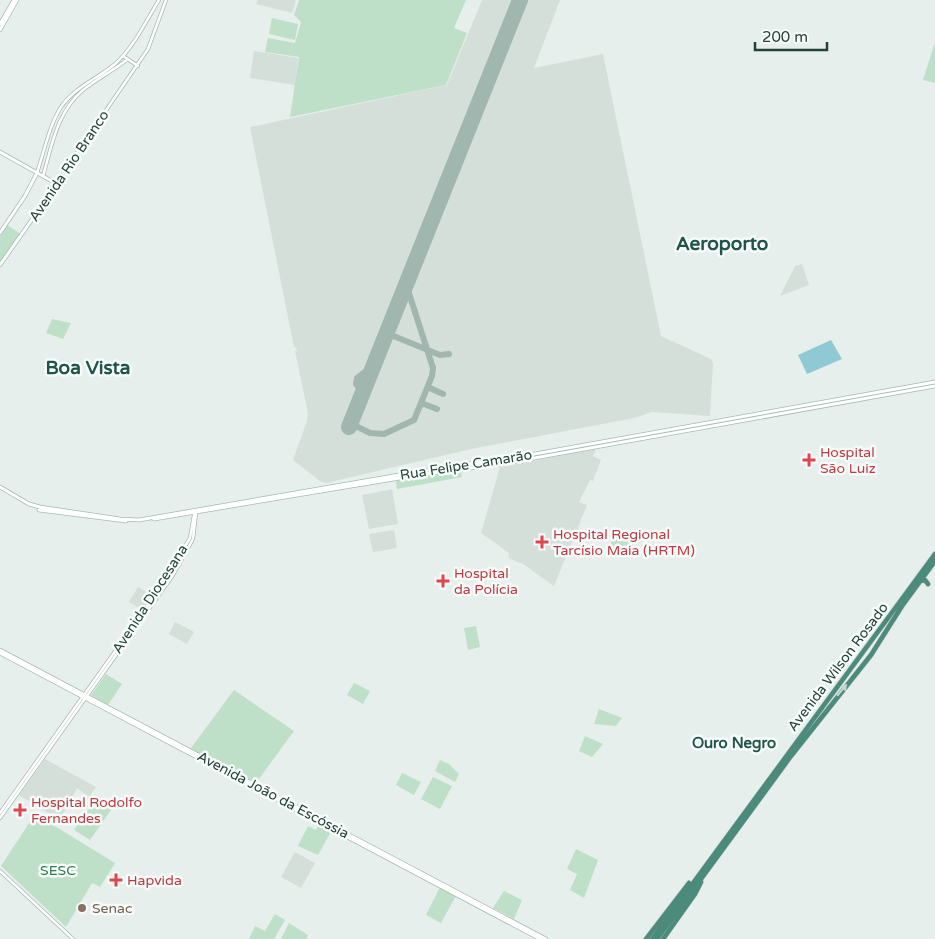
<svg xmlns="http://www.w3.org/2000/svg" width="935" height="939" viewBox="0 0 935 939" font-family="'Varela Round',sans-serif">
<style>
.built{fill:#d4dfda}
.green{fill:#bfe0c8}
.water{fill:#8ec9d4}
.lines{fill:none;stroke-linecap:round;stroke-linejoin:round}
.taxiway{stroke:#a2b6b0;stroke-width:6}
.runway{stroke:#a2b6b0;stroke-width:16}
.tertiary-casing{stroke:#a8b8b2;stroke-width:4}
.secondary-casing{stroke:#a4bbb3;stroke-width:4.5}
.trunk-casing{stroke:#c2cac8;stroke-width:5.5}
.tertiary{stroke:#fff;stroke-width:2.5}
.secondary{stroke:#fff;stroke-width:3}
.trunk{stroke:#4c8a7c;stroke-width:4.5}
.oneway{fill:#c4d9d4}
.health-dot{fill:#e0444e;stroke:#f7fbf9;stroke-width:2}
.education-dot{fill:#8d6e63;stroke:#f7fbf9;stroke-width:2}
.labels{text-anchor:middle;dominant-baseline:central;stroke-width:5;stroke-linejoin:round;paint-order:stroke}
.street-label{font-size:14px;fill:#24423a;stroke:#f7fbf9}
.health-label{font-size:14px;fill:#be3a42;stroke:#f7fbf9;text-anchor:start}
.park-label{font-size:14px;fill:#2d7a4b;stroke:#f7fbf9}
.education-label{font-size:14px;fill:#785e54;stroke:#f7fbf9;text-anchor:start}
.neighbourhood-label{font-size:15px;font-weight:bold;fill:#1f5548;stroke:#f7fbf9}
.district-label{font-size:19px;font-weight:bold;fill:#1f5548;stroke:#f7fbf9}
</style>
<rect width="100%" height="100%" fill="#e6efeb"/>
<!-- built -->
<path class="built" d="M258,0H296L292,13L256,4Z
M482,0H560L534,68L603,54L661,336L711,359L713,364L710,416L652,412L634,418L471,449L326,483L320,481L293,460L307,421L308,413L295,351H297L296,347H294L250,127L447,85Z
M254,51L298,58L295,85L250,78Z
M802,264L809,285L780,296L795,266Z
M596,449L593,456L601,460L593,481L590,480L579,502L587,505L554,586L523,564L508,558L509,553L481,533L500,467Z
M392,489L398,524L369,529L362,495Z
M394,530L397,548L373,552L369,534Z
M138,587L153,596L143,610L129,602Z
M175,622L194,632L187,644L169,634Z
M45,759L96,787L89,797L77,788L60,820L19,795Z
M295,852L315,863L301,888L281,877Z"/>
<!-- green -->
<path class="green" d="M299,0H466L454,28L467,33L446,85L290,117L299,57L265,52L268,38L295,43L301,22L294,15Z
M272,18L298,24L295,40L269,34Z
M935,42V83L923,80Z
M7,225L21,234L0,262V236Z
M52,319L71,323L63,339L46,333Z
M461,471L462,477L397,489L396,481Z
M617,529L636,538L628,558L608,550Z
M476,626L480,647L468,650L464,628Z
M106,674L122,684L108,705L91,695Z
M354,683L370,691L363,704L347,695Z
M234,690L294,731L256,783L192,750L191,748Z
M599,709L622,718L616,726L594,724Z
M585,736L603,744L592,757L579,751Z
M440,760L449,764L459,774L455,782L435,771Z
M402,773L421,782L414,795L396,785Z
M433,777L452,786L440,809L421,799Z
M96,799L111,810L90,840L74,830Z
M35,814L115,863L100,887L92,883L66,927L1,866Z
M319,823L332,830L318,855L298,846L308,826L316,830Z
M576,849L598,860L584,898L570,890L577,874L567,869Z
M440,887L456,896L441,923L426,915Z
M504,891L522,900L514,919L493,908Z
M275,914L285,920L274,939H249L255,926L265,931Z
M289,923L308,935L306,939H281Z"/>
<!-- water -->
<path class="water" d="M831,340L842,359L807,374L798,355Z"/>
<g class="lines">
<!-- taxiway -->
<path class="taxiway" d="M388,328L391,335L440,355L449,354
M427,389L430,388L443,394
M362,392L356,384L357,378L366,371L374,363
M421,405L424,404L437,409
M350,423L370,433L384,434L414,420L432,376L433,368L406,284"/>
<!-- runway -->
<path class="runway" d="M349,427L520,0"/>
<defs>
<path id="tertiary" d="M123,56L138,66
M37,173C44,152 49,126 61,107C75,87 97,79 115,64C134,47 146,21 159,0
M43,176C52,145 57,112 83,90C97,79 114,70 128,59
M57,184L68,166L148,49L166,0
M0,813L158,591L190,538L194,515
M0,818L173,575L193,539L196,513
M0,871L73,939"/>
<path id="secondary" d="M0,24L14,0
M0,30L17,0
M0,152L57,184L0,265
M0,233L25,196L37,173
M0,487L29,504L40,507L120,519L139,520L457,465L501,460L935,382
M39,510L126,521
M154,519L424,474L501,464L935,386
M0,650L546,939
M0,653L540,939"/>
<path id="trunk" d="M920,581L925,580L928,584
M646,939L689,883
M652,939L935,554
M657,939L791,756L871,655L902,606L935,561
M663,939L695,894L701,882"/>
</defs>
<!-- tertiary casing -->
<use href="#tertiary" class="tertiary-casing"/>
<!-- secondary casing -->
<use href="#secondary" class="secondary-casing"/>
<!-- trunk casing -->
<use href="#trunk" class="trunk-casing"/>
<!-- tertiary -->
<use href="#tertiary" class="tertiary"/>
<!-- secondary -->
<use href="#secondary" class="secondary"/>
<!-- trunk -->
<use href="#trunk" class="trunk"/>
</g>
<!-- one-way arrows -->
<defs><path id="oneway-solid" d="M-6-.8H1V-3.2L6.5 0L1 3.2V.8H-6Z" transform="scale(1.25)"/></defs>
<use class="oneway" href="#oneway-solid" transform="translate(842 690) rotate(-50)"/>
<!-- markers -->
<g class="health-dot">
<path d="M806.5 452.5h5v5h5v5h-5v5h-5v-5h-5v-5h5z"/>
<path d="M539.5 534.5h5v5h5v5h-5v5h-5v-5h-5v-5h5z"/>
<path d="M440.5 573.5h5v5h5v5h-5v5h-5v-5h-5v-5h5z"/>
<path d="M17.5 802.5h5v5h5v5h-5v5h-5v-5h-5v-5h5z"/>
<path d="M113.5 872.5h5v5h5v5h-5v5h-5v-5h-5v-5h5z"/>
</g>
<circle class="education-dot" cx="82" cy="908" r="5"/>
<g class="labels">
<!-- street labels -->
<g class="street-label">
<text transform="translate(69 166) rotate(-56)">Avenida Rio Branco</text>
<text transform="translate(466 465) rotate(-9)">Rua Felipe Camarão</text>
<text transform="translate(150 599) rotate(-57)">Avenida Diocesana</text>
<text transform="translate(838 667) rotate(-53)">Avenida Wilson Rosado</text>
<text transform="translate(273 795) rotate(28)">Avenida João da Escóssia</text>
</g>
<!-- health labels -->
<g class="health-label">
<text x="820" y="452">Hospital<tspan x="820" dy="16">São Luiz</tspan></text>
<text x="553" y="534">Hospital Regional<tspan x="553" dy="16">Tarcísio Maia (HRTM)</tspan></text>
<text x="454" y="573">Hospital<tspan x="454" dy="16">da Polícia</tspan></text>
<text x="31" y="802">Hospital Rodolfo<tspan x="31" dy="16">Fernandes</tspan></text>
<text x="127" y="880">Hapvida</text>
</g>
<!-- park labels -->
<g class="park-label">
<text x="58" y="870">SESC</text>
</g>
<!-- education labels -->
<g class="education-label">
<text x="92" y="908">Senac</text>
</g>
<!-- neighbourhood labels -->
<g class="neighbourhood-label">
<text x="734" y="743">Ouro Negro</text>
</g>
<!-- district labels -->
<g class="district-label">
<text x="722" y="244">Aeroporto</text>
<text x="88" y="368">Boa Vista</text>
</g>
</g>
<!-- scale -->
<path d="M755 42v8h72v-8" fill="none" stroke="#24423a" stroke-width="2.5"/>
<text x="762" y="42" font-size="15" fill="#24423a" stroke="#f7fbf9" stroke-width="4" paint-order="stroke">200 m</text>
</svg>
